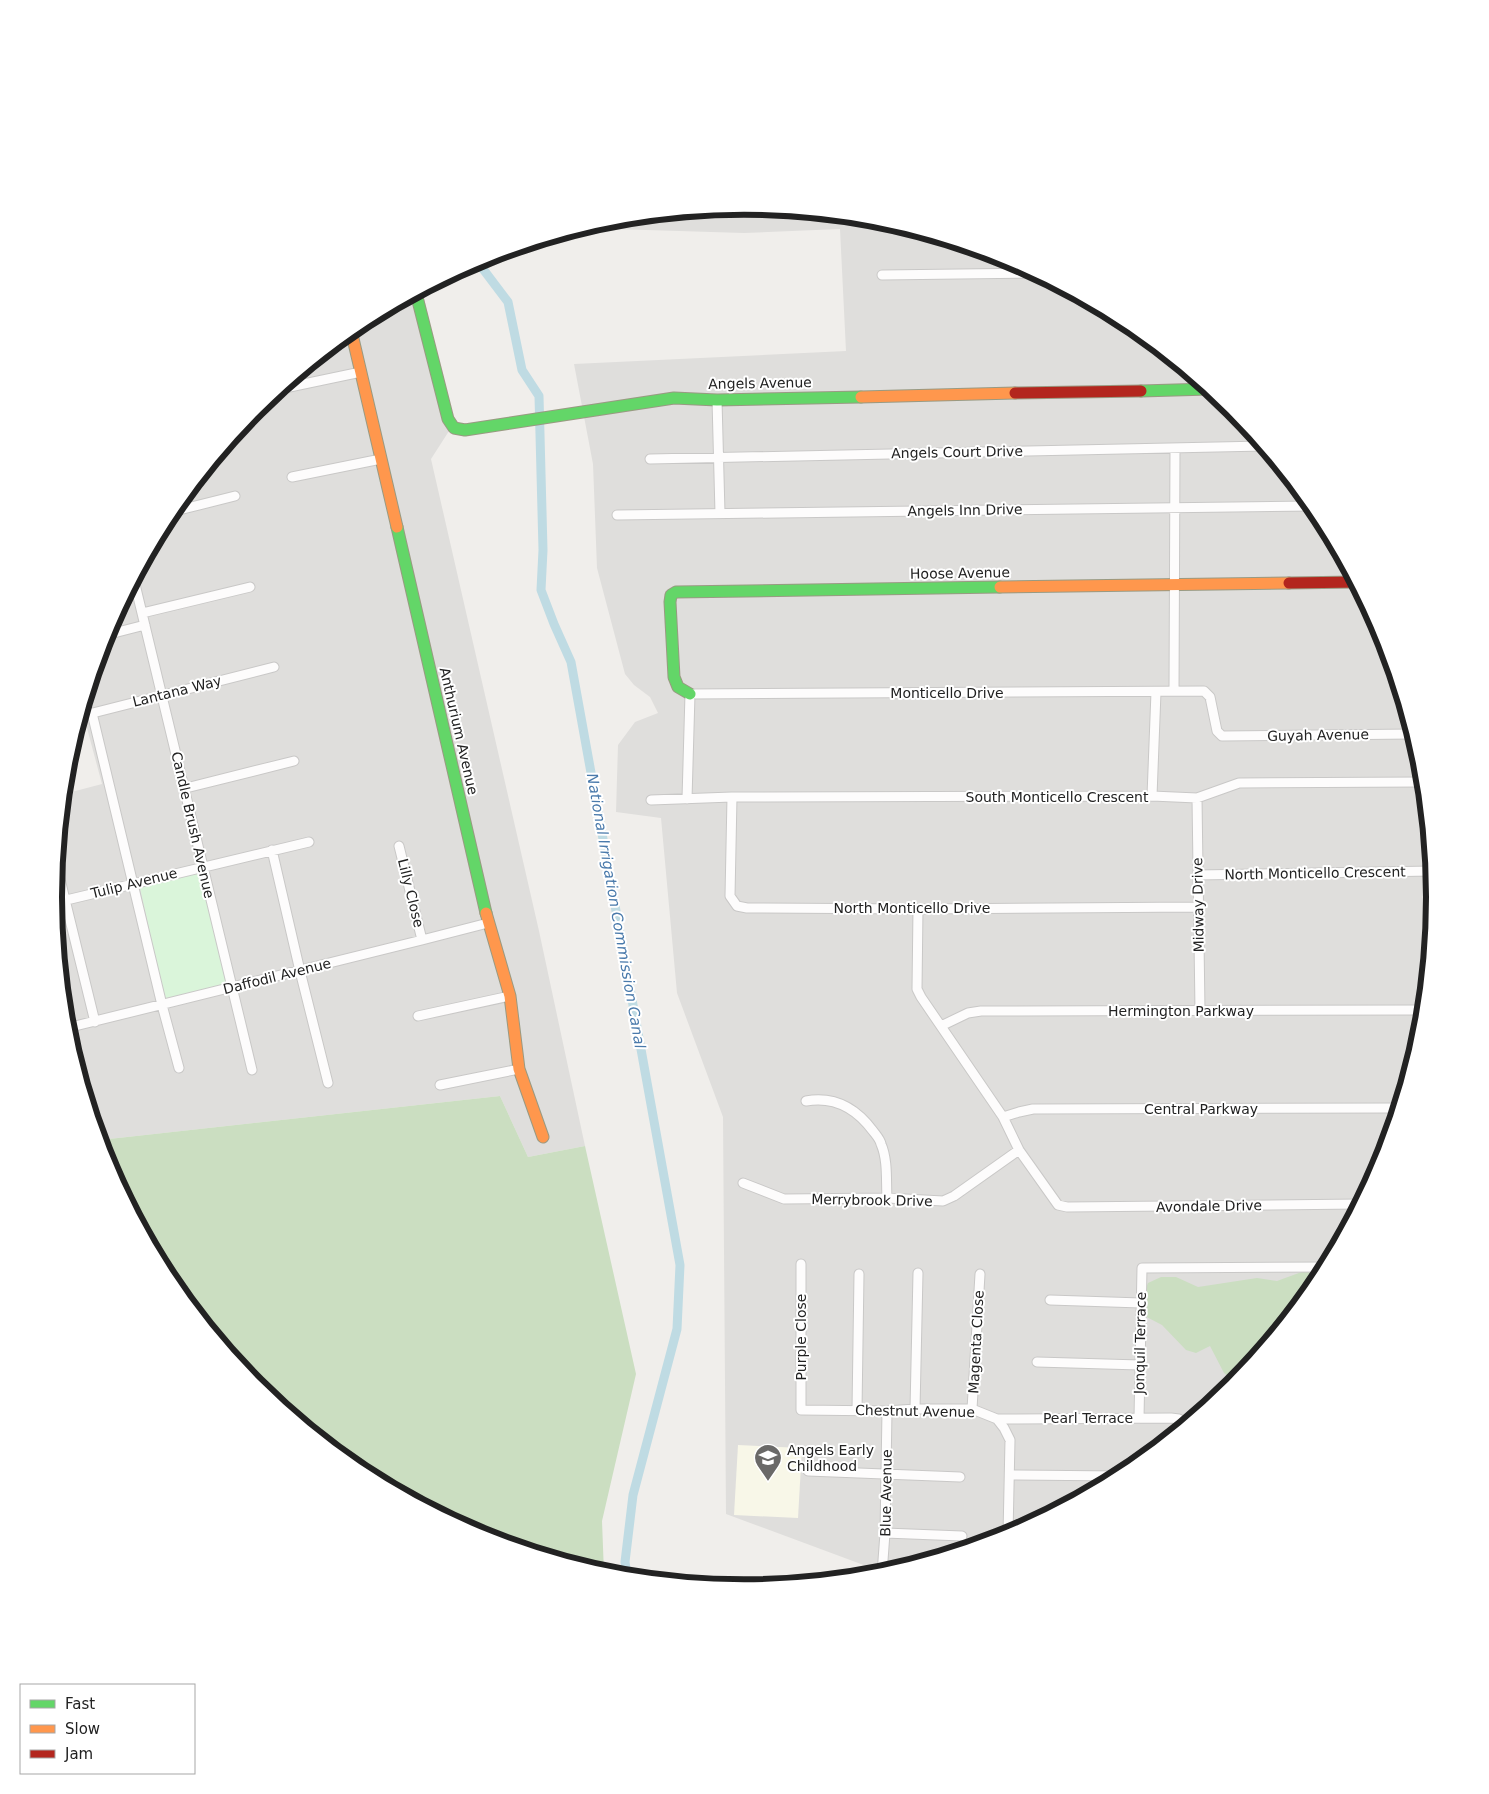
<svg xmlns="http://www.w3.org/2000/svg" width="1489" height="1794" viewBox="0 0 1489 1794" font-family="'DejaVu Sans',sans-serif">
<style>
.residential{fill:#dfdedc}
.education{fill:#f8f7e8}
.forest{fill:#cbdec1}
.park{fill:#daf5da}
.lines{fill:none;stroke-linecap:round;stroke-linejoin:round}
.canal{stroke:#bfdbe3;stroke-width:9}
.street-casing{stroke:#c9c8c7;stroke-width:11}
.fast-casing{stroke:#999a82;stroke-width:13}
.slow-casing{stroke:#999a82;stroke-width:13}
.jam-casing{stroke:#999a82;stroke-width:13}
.street{stroke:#fdfcfc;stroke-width:9}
.fast{stroke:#63d668;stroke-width:11}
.slow{stroke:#ff974d;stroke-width:11}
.jam{stroke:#b3261e;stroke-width:11}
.labels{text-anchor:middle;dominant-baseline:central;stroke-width:4;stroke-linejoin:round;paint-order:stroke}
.street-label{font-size:14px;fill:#222;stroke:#fff}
.poi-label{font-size:14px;fill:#222;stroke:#fff;text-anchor:start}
.water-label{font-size:15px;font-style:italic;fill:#4a7aab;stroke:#fff}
.rim{fill:none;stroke:#222;stroke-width:6}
</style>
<rect width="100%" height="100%" fill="#f0eeeb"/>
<!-- residential -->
<path class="residential" d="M745,206L880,220L1009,259L1128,323L1233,409L1319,513L1383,633L1422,763L1435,897L1422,1032L1383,1162L1319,1281L1233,1386L1128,1471L1009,1535L879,1575L869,1576V1567L726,1514L723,1117L677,993L661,818L616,812L618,745L635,722L658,713L650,697L634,685L625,674L597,568L593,464L574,364L846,351L840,229L744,233L581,228L610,219Z
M422,290L428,316L449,431L431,459L539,931L585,1146L528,1157L500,1096L100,1140L67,1031L54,897L64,794L102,784L84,717H81L106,632L170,513L256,408L361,323Z"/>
<!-- education -->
<path class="education" d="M738,1445L802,1448L798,1518L734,1515Z"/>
<!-- forest -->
<path class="forest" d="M500,1096L528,1157L585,1146L636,1374L602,1521L604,1573L480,1535L361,1471L256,1385L170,1281L106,1161L100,1140Z
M1326,1267L1319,1281L1235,1382L1224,1373L1210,1346L1196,1353L1186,1350L1162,1325L1137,1312L1148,1283L1161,1277H1176L1198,1287L1257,1278L1277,1281L1307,1270Z"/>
<!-- park -->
<path class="park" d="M202,872L231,990L166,1005L140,888Z"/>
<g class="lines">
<!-- canal -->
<path class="canal" d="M477,261L508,302L522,370L539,396L543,550L541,590L554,624L571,662L680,1265L677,1329L633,1495L625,1562L627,1576"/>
<defs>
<path id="street" d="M882,275L1036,273
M280,389L361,372
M717,400L720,513
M650,459L1264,446
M292,477L381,459
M171,512L235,496
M617,515L1313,506
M134,580L252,1070
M142,613L250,587
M106,635L145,625
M1174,691L1175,448
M92,713L162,1005L179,1068
M81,716L274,667
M186,788L294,761
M1152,796L1156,692
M732,797L730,896L737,906L747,908L918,909L1198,907
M1197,798L1200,1011
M687,799L690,694L1204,691L1210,697L1217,731L1222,736L1413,734
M651,800L732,797L1152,796L1197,798L1239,783L1424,782
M399,846L422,940
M272,850L300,971L328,1083
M57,867L95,1022
M1197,875L1433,871
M54,903L309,842
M918,909L917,989L921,997L1003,1117L1019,1150L1058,1205L1067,1207L1360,1204
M418,1016L510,996
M941,1026L968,1013L981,1011L1424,1010
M67,1028L422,940L488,923
M440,1085L519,1069
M806,1101C834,1096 856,1108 873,1131C876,1135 880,1139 881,1144C888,1160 886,1181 887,1198
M1003,1117L1019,1112L1033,1109L1399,1108
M743,1183L784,1199L887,1198L943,1201L954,1196L1019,1150
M801,1264V1410L887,1411L915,1409H972L997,1419L1004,1428L1010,1440L1008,1535
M1050,1300L1141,1303
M1037,1362L1140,1365
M915,1409L918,1273
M972,1409L980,1274
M857,1410L859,1274
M1139,1418L1142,1268L1326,1267
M997,1419L1171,1418L1179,1419L1182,1424L1181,1428
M808,1471L960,1477
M1010,1475L1120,1476
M885,1533L962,1536
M882,1574L885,1533L887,1411"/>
<path id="fast" d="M416,293L448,419L454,428L465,430L674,398L717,400L861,397
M1141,391L1209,389
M397,527L486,913
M690,694L678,687L674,677L670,602L671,595L676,592L1000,587"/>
<path id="slow" d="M351,330L397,527
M861,397L1015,393
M1000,587L1289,583
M486,913L510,996L519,1069L543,1137"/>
<path id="jam" d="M1015,393L1141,391
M1289,583L1356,582"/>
</defs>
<!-- street casing -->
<use href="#street" class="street-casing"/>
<!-- fast casing -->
<use href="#fast" class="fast-casing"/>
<!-- slow casing -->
<use href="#slow" class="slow-casing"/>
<!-- jam casing -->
<use href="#jam" class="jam-casing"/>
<!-- street -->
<use href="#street" class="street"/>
<!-- fast -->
<use href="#fast" class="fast"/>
<!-- slow -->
<use href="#slow" class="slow"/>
<!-- jam -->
<use href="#jam" class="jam"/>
</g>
<!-- icons -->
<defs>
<symbol id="school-pin" viewBox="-11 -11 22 30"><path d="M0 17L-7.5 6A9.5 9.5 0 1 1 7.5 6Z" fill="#6a6968" stroke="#fff"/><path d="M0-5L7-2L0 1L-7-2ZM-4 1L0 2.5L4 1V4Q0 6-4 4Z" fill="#fff"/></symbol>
</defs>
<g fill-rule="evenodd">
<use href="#school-pin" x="752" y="1442" width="32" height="43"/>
</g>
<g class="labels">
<!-- street labels -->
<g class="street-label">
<text transform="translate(760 383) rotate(-1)">Angels Avenue</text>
<text transform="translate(957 452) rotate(-1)">Angels Court Drive</text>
<text transform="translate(965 510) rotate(-1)">Angels Inn Drive</text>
<text transform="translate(960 573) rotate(-1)">Hoose Avenue</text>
<text transform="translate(177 691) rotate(-14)">Lantana Way</text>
<text x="947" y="693">Monticello Drive</text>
<text transform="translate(459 731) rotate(77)">Anthurium Avenue</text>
<text transform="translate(1318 735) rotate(-1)">Guyah Avenue</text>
<text x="1057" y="797">South Monticello Crescent</text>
<text transform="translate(193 825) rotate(77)">Candle Brush Avenue</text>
<text transform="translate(1315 873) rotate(-1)">North Monticello Crescent</text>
<text transform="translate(134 883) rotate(-14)">Tulip Avenue</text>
<text transform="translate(411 893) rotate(76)">Lilly Close</text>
<text transform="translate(1198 905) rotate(-91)">Midway Drive</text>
<text x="912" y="908">North Monticello Drive</text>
<text transform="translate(277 976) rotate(-14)">Daffodil Avenue</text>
<text x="1181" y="1011">Hermington Parkway</text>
<text x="1201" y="1109">Central Parkway</text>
<text transform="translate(872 1200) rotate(1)">Merrybrook Drive</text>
<text transform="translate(1209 1206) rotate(-1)">Avondale Drive</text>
<text transform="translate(801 1337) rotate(-90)">Purple Close</text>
<text transform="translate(976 1342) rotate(-87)">Magenta Close</text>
<text transform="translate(1140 1343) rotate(-89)">Jonquil Terrace</text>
<text transform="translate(915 1411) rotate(1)">Chestnut Avenue</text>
<text x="1088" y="1418">Pearl Terrace</text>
<text transform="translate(886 1493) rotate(-89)">Blue Avenue</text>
</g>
<!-- poi labels -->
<g class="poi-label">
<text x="787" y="1450">Angels Early<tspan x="787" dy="16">Childhood</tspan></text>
</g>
<!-- water labels -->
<g class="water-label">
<text transform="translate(616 911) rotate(80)">National Irrigation Commission Canal</text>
</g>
</g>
<!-- crop -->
<path d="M0 0H1489V1794H0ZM62 897a682 682 0 1 1 1364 0a682 682 0 1 1-1364 0Z" fill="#fff" fill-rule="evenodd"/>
<path class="rim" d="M62 897a682 682 0 1 1 1364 0a682 682 0 1 1-1364 0Z"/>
<!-- legend -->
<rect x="20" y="1684" width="175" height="90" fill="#ffffff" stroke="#a7a7a7"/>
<rect x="30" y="1700" width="25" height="8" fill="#63d668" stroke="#a7a7a7"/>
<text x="65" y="1709" font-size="15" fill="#222222">Fast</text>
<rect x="30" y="1725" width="25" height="8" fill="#ff974d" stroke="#a7a7a7"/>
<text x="65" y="1734" font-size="15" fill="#222222">Slow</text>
<rect x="30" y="1750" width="25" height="8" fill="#b3261e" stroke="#a7a7a7"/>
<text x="65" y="1759" font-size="15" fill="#222222">Jam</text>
</svg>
